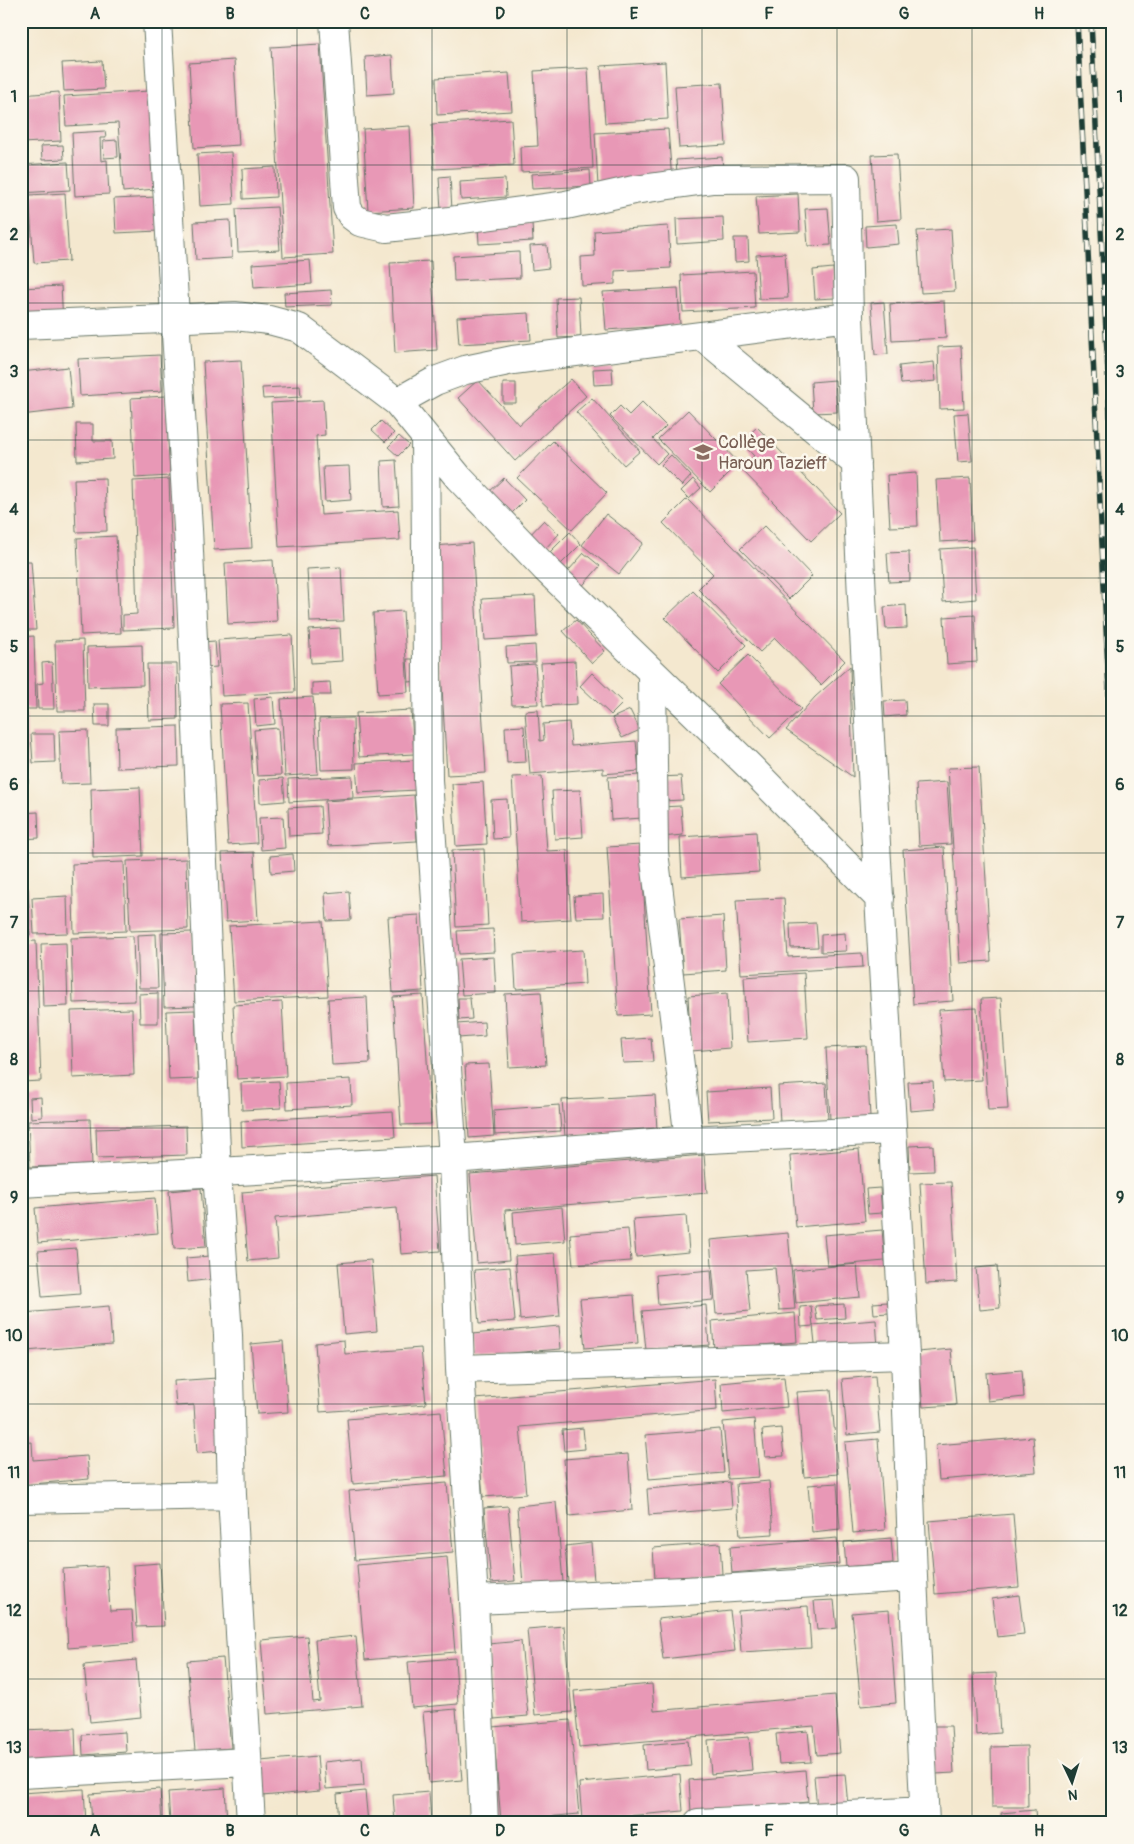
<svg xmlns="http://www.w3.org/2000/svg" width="1134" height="1844" viewBox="0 0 1134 1844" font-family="Pangolin,sans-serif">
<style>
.building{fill:#e898b6}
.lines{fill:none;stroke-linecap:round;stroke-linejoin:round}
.minor-casing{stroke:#6a796a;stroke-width:30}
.minor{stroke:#fff;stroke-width:28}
.rail-casing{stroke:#1f3d34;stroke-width:5.5}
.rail{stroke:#fbf7ec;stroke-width:4;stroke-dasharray:11;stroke-linecap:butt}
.grid{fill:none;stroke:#1f3d34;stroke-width:1;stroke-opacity:0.55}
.labels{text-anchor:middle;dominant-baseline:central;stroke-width:5;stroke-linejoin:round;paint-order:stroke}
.education-label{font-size:18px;fill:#785e54;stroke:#fbf7ec;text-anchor:start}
.neatline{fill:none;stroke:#1f3d34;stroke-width:2}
.grid-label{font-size:16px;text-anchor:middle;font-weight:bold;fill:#1f3d34}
</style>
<rect width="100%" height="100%" fill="#fbf7ec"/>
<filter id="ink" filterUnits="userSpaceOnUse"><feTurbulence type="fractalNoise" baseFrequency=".02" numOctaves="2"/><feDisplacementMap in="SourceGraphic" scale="10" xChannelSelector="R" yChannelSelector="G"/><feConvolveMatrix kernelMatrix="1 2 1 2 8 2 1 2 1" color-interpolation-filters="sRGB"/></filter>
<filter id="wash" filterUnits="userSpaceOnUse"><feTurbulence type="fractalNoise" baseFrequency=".0096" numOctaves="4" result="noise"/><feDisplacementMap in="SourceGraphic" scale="20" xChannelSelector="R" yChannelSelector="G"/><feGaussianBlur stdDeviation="1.12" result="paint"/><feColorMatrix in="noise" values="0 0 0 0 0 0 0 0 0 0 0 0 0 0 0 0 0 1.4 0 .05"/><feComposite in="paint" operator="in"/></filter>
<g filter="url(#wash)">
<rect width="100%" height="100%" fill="#f4e8cf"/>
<g id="blocks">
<!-- building -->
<path class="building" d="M320,44L333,254L283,257L271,47Z
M392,55L394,93L367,95L365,57Z
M234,60L239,145L194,148L189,63Z
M102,61L104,89L64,91L62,63Z
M665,62L668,119L605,123L601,66Z
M588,68L593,168L521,172L520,147L538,146L534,71Z
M509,73L512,111L437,115L436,78Z
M722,83L726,145L679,148L675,86Z
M149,91L155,189L123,192L118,123L66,126L64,96Z
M59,92L61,141L21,143V95Z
M511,119L514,165L434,169L432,124Z
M410,126L414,208L368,211L363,129Z
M668,129L672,181L598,186L595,133Z
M105,131L106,138H100L101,161L107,160L109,194L75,196L72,133Z
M117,140L118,157L104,158L103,141Z
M63,145L64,159L42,160L41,146Z
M231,152L234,204L200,206L197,154Z
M897,154L901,219L876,221L872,155Z
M722,157L723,171L677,173L676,160Z
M68,162L70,190L21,193V165Z
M275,167L276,197L243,199L242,169Z
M590,170L591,186L532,189L531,174Z
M450,176L452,210H441L439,177Z
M505,179L506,197L461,200L460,182Z
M65,193L69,261L34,263L29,195Z
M798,194L800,232L759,234L756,196Z
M156,197L158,231L116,233L114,199Z
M277,207L280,250L238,252L236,209Z
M828,208L831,245L808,246L805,209Z
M723,217L724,241L677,244L676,219Z
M230,220L232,258L196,260L194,222Z
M532,223L533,241L479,244L478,226Z
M897,224L899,244L866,247L865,226Z
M668,226L671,268L615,271V284L582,286L581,257L595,256L594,231Z
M951,229L955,291L921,293L917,231Z
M734,238H748L749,261L735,262Z
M547,245L549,268L532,270L530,246Z
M519,252L520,278L454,281L453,256Z
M785,253L788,298L759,299L756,255Z
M310,260L312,284L254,288L252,264Z
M431,261L437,350L395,353L390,263Z
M833,268L835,298L815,299L813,270Z
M753,271L755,308L683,312L681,275Z
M61,286L63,322L21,324V288Z
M678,288L680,325L606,330L603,292Z
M331,290L332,305L285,307L284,293Z
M579,297L581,337L558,338L556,298Z
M944,301L946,338L892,341L890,304Z
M884,302L888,354L875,355L871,303Z
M529,313L531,340L459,344L457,317Z
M961,346L964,408L940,409L938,347Z
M160,355L162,391L80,396L78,359Z
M241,360L252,548L214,550L203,362Z
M934,362L936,381L901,384L899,366Z
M68,367L72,409L21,415V372Z
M612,368L613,384L594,385L593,369Z
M571,379L586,396L515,461L458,398L478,380L519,425Z
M835,380L837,412L813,413L811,382Z
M503,383H516V403H503Z
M300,386L301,397L263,399L262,388Z
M166,396L170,476L135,478L131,398Z
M592,398L640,451L624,465L576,412Z
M323,400L325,435L316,436L321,515L398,510L400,540L279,547L271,403Z
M642,402L666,426L653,439L667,454L657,464L610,416L620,406L629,415Z
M688,410L739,463L710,492L658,439Z
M968,413L972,461L958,462L954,414Z
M381,421L394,433L385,442L372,430Z
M76,424H93V441H112L113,459L77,461Z
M757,427L840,513L811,541L741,469L754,456L741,442Z
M399,436L409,445L398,456L388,447Z
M553,441L607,493L572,530L517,478Z
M671,455L691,476L682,486L661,465Z
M396,460L399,506L383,507L381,461Z
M349,466L351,500L325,502L323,467Z
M916,473L918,526L890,527L887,475Z
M105,478L107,531L76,532L74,479Z
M504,478L525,500L510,515L488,493Z
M970,478L973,540L940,542L936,480Z
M169,479L174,628L123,630V615L137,614L133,481Z
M693,479L701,488L689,499L681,491Z
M687,499L845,661L821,685L775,638L760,652L698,589L713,574L663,523Z
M606,514L643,543L619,574L582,545Z
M544,520L559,534L542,552L527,538Z
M764,526L812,576L789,599L740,549Z
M570,532L581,544L561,564L550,552Z
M116,536L121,633L81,635L77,538Z
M472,543L486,773L447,775L434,546Z
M973,547L976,599L943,602L940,549Z
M909,552L910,581L889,582L887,553Z
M584,553L600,566L578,591L562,578Z
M273,560L277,621L228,624L225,563Z
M21,561H31L36,630H21Z
M341,567L344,621L310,622L307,569Z
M693,591L746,645L718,673L665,618Z
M535,596L537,637L485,640L482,599Z
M906,605L907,628L886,629L884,607Z
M403,611L408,692L378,694L373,613Z
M975,615L977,662L947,664L944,617Z
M576,620L605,651L592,663L563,631Z
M340,628L342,661L311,663L309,630Z
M292,635L295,692L222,696L218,640Z
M34,636L36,709H21V637Z
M83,640L85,711H57L55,641Z
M215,641L217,667L204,668L202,642Z
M142,645L143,685L88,687L87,647Z
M535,645L536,662L507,663L506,647Z
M748,655L801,709L770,738L718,684Z
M407,659H416L418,681L409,682Z
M575,661L577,704L543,706L541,663Z
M52,662L54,709H38L37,684L43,683L42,663Z
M147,664H177L178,719L149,720Z
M535,664L538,704L512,705L509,666Z
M850,666L853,777L786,730L815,697Z
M592,673L623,703L611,715L580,686Z
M330,682L331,695H312V683Z
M273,697L275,724L256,726L254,699Z
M313,697L318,774L285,776L281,699Z
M905,700L906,715L885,717L884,701Z
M248,703L257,843L228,845L220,704Z
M94,704H109V726H95Z
M411,710L414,754L359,757L356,713Z
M538,710L540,741L544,740L543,724L569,722L571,746L636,741L639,771L603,774V768L530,774L525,711Z
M630,710L640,730L622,738L612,718Z
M21,714H26L28,783H21Z
M353,718L354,769L321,770L319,719Z
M178,726L179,766L117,768L116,728Z
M524,726L526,762L507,763L505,727Z
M278,728L281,775L257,776L254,730Z
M88,730L90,783L61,784L59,731Z
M31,734H54L55,762L33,763Z
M415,760L417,790L358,793L356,763Z
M979,767L991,961L960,963L948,768Z
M640,775L643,818L611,820L608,777Z
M352,776L353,798L289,802L288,779Z
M542,776L547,851L567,850L571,919L521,922L512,777Z
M681,776L683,800L661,801L659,777Z
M283,778L285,801L260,803L259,780Z
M483,782L487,844L456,846L452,784Z
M947,782L951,844L919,846L916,784Z
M140,787L143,856L93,858L91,789Z
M580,790L583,837L555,839L552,791Z
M414,795L417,841L328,846L325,801Z
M507,799L509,838L493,839L491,800Z
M320,806L322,834L289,836L288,808Z
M681,806L683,835L662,837L660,807Z
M38,812L39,838L21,839V813Z
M283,817L285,848L261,850L259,818Z
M756,832L759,872L682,877L680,837Z
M641,845L651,1014L618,1016L607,847Z
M944,847L953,1001L913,1004L903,850Z
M484,849L488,925L456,927L452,850Z
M254,852L258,920L226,922L222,853Z
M293,854L294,871L271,873L270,856Z
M186,859L188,929L130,931L127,861Z
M124,862L126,931L74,933L72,864Z
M21,888H28L30,935H21Z
M349,891L351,920L327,921L325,893Z
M603,894L604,917L576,918L574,896Z
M67,896L68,933L34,934L32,898Z
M784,898L788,957L862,953L863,967L741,974L736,900Z
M419,915L423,991L393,993L388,917Z
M723,916L726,970L683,973L679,919Z
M323,921L328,996L234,1001L229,926Z
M816,923L818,947L791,948L790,924Z
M493,929L494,952L459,954L457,931Z
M192,932L195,1006L164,1007L161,933Z
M845,933L846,951L821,952V935Z
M156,934L158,988H139L137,935Z
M133,936L135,1001L73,1003L71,938Z
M36,941L41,1081L21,1082V942Z
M66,943L68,1006L43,1007L41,944Z
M583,950L585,984L516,989L514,954Z
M494,957L496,993L462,995L459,959Z
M804,973L808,1038L748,1042L744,977Z
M541,992L546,1065L509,1067L505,994Z
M158,993V1023H140L139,994Z
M727,993L730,1048L691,1051L688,996Z
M423,995L431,1124L401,1125L393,997Z
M367,997L370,1063L332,1065L328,999Z
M458,998H470L472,1019L459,1020Z
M1001,998L1008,1109L988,1110L981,999Z
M282,1002L286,1076L237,1079L233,1005Z
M977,1008L982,1080L944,1082L939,1010Z
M132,1009L134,1075L73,1078L71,1011Z
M195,1010L198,1079L169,1080L166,1011Z
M484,1022L485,1036L458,1038L457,1024Z
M651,1038L653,1062L623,1063L621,1040Z
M866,1046L870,1117L830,1119L826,1048Z
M489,1064L494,1136L469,1138L465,1065Z
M351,1079L352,1105L287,1109L286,1083Z
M279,1081L281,1108L242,1110L241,1083Z
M933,1081L935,1109L910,1111L908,1082Z
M826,1083L828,1120L780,1123L778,1086Z
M770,1088L772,1118L708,1121L706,1092Z
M655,1095L657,1130L565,1136L562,1100Z
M41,1097L42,1117L31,1118L30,1098Z
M559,1105L561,1131L495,1135L494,1110Z
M393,1112L395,1137L242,1147L241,1121Z
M90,1119L92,1165L30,1167L28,1121Z
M186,1126L187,1155L97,1158L96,1129Z
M933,1145L934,1171L910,1172L909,1146Z
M859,1149L865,1221L796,1227L790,1155Z
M704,1155L707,1193L505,1210L509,1260L477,1263L470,1174Z
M434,1176L440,1251L401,1254L397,1208L275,1218L278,1258L248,1261L242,1192Z
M951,1182L957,1282L926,1284L920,1183Z
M201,1188L206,1247L174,1249L169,1191Z
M880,1188L882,1213L868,1214L866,1189Z
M155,1198L158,1233L38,1243L35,1208Z
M562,1207L565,1241L515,1245L513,1212Z
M686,1215L689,1252L636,1257L633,1219Z
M628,1229L631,1261L573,1265L570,1234Z
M882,1230L885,1261L827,1266L824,1235Z
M788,1233L795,1309L779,1310L775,1268L746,1270L750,1311L716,1314L710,1240Z
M76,1248L80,1294L42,1297L38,1251Z
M555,1253L560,1316L520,1320L515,1256Z
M210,1256L213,1279L188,1282L186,1258Z
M371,1260L377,1331L344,1334L338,1263Z
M857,1264L860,1297L796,1303L793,1270Z
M997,1266L1000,1308L980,1310L976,1268Z
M510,1267L515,1321L479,1324L474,1270Z
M711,1270L713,1300L658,1305L656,1275Z
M634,1295L638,1343L585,1348L580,1299Z
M888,1302L889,1313L874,1314L873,1303Z
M844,1304L845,1318L817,1320L815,1306Z
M706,1305L709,1345L646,1350L642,1311Z
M109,1306L112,1344L26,1351L23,1313Z
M811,1306L813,1326L801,1327L800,1307Z
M795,1313L797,1342L714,1349L712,1321Z
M876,1320L878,1348L816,1353L813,1325Z
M559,1326L561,1349L474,1356L472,1334Z
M344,1340L345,1354L421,1348L426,1404L320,1412L315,1343Z
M283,1341L288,1412L257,1414L251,1344Z
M951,1349L956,1405L923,1407L918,1352Z
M1022,1370L1024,1397L988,1401L986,1373Z
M875,1376L880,1432L847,1435L842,1379Z
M784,1377L787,1407L723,1413L721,1383Z
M217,1378L221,1451L197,1453L194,1405L176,1406L174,1381Z
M715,1379L717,1410L520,1427L526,1494L483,1497L475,1399Z
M831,1390L838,1474L804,1477L797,1392Z
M441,1411L447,1476L353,1484L347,1419Z
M754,1419L759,1477L728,1479L723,1422Z
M583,1428L585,1449L564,1451L562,1430Z
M781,1428L784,1456L765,1457L762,1430Z
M720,1429L724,1473L649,1479L645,1435Z
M1033,1437L1036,1472L939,1480L936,1445Z
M878,1439L885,1530L853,1533L845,1442Z
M32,1442L33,1460L87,1456L89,1479L21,1485V1443Z
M628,1454L632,1510L569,1516L564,1459Z
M769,1481L773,1534L740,1536L736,1484Z
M730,1482L732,1508L649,1515L647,1489Z
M447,1483L453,1552L355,1560L349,1491Z
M837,1483L840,1529L812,1532L808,1485Z
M556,1502L563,1582L523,1585L517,1506Z
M508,1506L515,1581L491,1583L484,1508Z
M1013,1514L1019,1587L935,1594L929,1521Z
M837,1538L839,1564L732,1573L730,1547Z
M891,1538L893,1563L846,1567L844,1542Z
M591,1543L594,1581L568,1583L565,1546Z
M720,1543L722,1574L655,1579L653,1548Z
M447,1557L455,1652L365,1660L357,1565Z
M160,1563L164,1626L137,1627L133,1565Z
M107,1566L110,1611L132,1610L134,1643L68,1648L63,1569Z
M1019,1595L1024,1634L997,1637L992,1599Z
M834,1600L837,1628L817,1630L814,1601Z
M808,1606L811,1648L741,1652L738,1611Z
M889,1610L896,1703L861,1706L852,1613Z
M730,1611L735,1651L663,1659L658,1619Z
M564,1626L572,1712L535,1715L527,1629Z
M307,1636L313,1702L320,1701L315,1640L356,1636L362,1706L267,1714L261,1640Z
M521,1641L528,1716L494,1719L488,1644Z
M223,1658L231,1748L195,1751L187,1661Z
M455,1658L458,1704L412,1708L408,1662Z
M136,1660L141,1717L90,1722L84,1665Z
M996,1673L1000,1733L976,1735L973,1674Z
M652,1684L654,1711L835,1695L840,1753L817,1755L814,1726L579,1747L574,1691Z
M456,1709L462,1780L429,1783L423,1712Z
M570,1720L579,1814L501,1821L493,1727Z
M932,1726H951L954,1773L935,1774Z
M75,1728L76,1758L21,1761V1730Z
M808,1731L811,1762L779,1764L776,1734Z
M125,1732L126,1752L83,1755L82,1735Z
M749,1737L752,1770L711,1774L708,1740Z
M688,1741L691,1766L646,1770L644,1745Z
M1027,1746L1028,1807H992L991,1747Z
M317,1756L320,1791L262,1796L260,1761Z
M362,1758L364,1786L326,1789L324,1762Z
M805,1770L808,1802L691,1812L689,1780Z
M680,1774L683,1811L582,1820L579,1783Z
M845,1774L848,1806L817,1809L814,1776Z
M225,1788L227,1823H170L168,1792Z
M84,1789L86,1823H21V1793Z
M160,1789L162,1823H92L90,1794Z
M365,1791L368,1823H339L337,1794Z
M429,1792L431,1823H395L393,1795Z
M1035,1810L1036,1823H1002L1001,1813Z
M991,1819V1823H959V1821Z"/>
</g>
</g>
<g filter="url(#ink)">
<use href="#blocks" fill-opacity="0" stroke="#6a796a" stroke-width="1"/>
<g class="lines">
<defs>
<path id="minor" d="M157,21L188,529L217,1172L228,1335L232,1495L251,1823
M334,21L347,208L352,216L360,222L386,228L441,222L566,205L634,190L713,179L846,178L849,317L862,597L905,1355L913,1577L925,1823
M21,325L235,316L269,320L299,328L397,402L459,478L546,569L749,766L880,899
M702,336L856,463
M397,402L435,381L465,370L513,360L849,317
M425,438L428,780L453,1159L460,1369L474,1600L484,1823
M652,673L654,852L689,1140
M21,1183L453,1159L689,1140L891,1130
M460,1369L905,1355
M21,1499L232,1495
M474,1600L685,1591L913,1577
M21,1774L247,1762
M698,1823L924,1811"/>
</defs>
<!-- minor casing -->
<use href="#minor" class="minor-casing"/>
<!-- minor -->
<use href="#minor" class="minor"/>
<defs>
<path id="rail" d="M1077,21L1113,775
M1091,21L1113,477"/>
</defs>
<!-- rail casing -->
<use href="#rail" class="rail-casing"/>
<!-- rail -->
<use href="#rail" class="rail"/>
</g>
</g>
<!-- grid -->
<path class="grid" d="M162,21V1823M297,21V1823M432,21V1823M567,21V1823M702,21V1823M837,21V1823M972,21V1823M21,165H1113M21,303H1113M21,440H1113M21,578H1113M21,716H1113M21,853H1113M21,991H1113M21,1128H1113M21,1266H1113M21,1404H1113M21,1541H1113M21,1679H1113"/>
<!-- icons -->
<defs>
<symbol id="university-bare" viewBox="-9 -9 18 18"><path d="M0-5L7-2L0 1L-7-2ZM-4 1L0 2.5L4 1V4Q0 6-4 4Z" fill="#8d6e63" stroke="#fbf7ec" stroke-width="2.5" paint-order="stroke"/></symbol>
</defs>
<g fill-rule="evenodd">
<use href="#university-bare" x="689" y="438" width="28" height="28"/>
</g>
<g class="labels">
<!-- education labels -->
<g class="education-label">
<text x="718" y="442">Collège<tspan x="718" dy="21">Haroun Tazieff</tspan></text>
</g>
</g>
<!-- margin -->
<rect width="1134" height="1844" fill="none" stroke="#fbf7ec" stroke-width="55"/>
<!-- north arrow -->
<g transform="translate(1072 1782) rotate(176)" stroke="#fbf7ec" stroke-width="4" paint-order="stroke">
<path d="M0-4L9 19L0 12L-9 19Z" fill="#1f3d34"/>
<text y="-8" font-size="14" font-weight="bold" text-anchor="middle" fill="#1f3d34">N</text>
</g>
<rect x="28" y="28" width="1078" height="1788" class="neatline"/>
<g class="grid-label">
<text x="95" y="19">A</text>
<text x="230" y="19">B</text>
<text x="365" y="19">C</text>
<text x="500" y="19">D</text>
<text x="634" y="19">E</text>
<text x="769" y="19">F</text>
<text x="904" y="19">G</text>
<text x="1039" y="19">H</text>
<text x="14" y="102">1</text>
<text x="1120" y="102">1</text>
<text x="14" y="240">2</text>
<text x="1120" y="240">2</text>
<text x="14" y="377">3</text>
<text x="1120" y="377">3</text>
<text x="14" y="515">4</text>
<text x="1120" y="515">4</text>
<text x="14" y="652">5</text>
<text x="1120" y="652">5</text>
<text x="14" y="790">6</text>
<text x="1120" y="790">6</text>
<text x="14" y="928">7</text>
<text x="1120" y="928">7</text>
<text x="14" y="1065">8</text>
<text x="1120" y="1065">8</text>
<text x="14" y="1203">9</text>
<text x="1120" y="1203">9</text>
<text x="14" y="1341">10</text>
<text x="1120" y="1341">10</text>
<text x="14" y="1478">11</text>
<text x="1120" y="1478">11</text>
<text x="14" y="1616">12</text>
<text x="1120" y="1616">12</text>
<text x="14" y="1753">13</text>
<text x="1120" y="1753">13</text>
<text x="95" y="1836">A</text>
<text x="230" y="1836">B</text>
<text x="365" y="1836">C</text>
<text x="500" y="1836">D</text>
<text x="634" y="1836">E</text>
<text x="769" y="1836">F</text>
<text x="904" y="1836">G</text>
<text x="1039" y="1836">H</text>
</g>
</svg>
